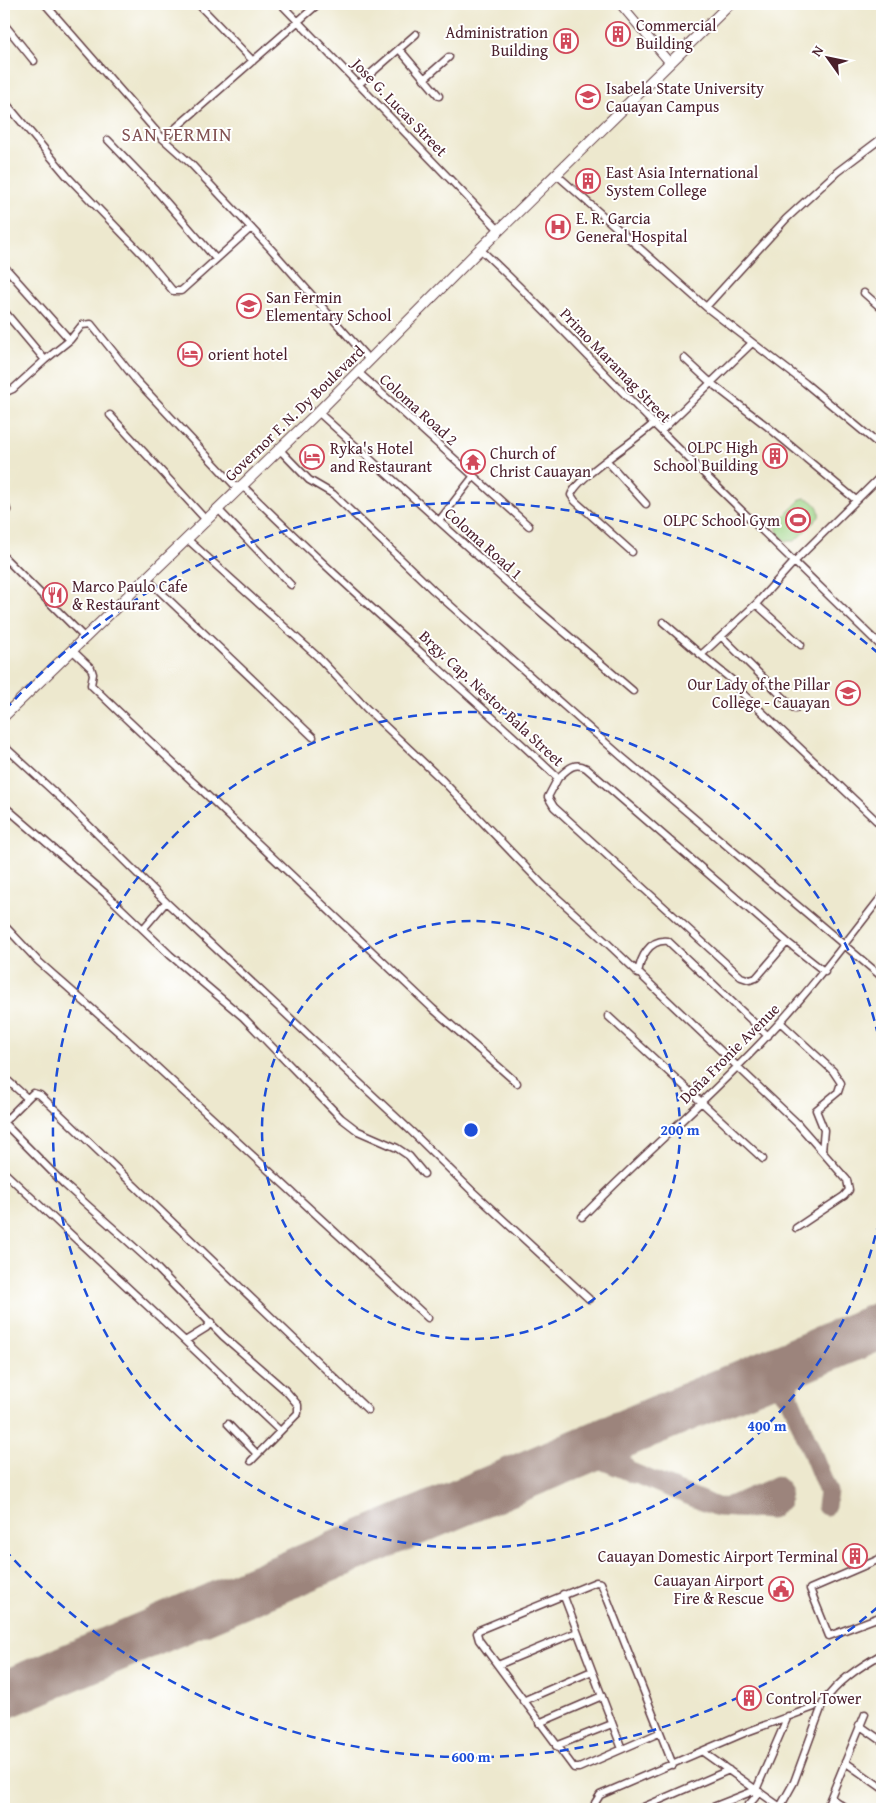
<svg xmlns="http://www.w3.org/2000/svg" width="886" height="1813" viewBox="0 0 886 1813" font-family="'Gentium Book Plus',serif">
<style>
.pitch{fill:#9dd486;stroke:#747a58}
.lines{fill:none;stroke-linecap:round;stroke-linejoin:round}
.taxiway{stroke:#9c847c;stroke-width:19}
.runway{stroke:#9c847c;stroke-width:48}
.minor-casing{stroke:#623d43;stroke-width:9}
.tertiary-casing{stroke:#623d43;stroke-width:10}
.trunk-casing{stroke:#623d43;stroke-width:12}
.minor{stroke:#fff;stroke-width:6}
.tertiary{stroke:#fff;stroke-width:8}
.trunk{stroke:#fff;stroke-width:10}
.ring{fill:none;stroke:#1d4ed8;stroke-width:2.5;stroke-dasharray:9 6}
.labels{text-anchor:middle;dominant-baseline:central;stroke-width:4;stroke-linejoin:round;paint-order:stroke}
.poi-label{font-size:16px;fill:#4a1f2b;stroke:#fff;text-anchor:start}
.street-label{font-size:16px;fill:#4a1f2b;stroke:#fff}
.quarter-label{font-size:19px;letter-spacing:1px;fill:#835354;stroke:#fff}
.centre{fill:#1d4ed8;stroke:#fff;stroke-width:2.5}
.ring-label{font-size:15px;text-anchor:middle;font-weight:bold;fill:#1d4ed8;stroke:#fff;stroke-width:4;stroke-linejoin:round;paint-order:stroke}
</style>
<rect width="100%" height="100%" fill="#fff"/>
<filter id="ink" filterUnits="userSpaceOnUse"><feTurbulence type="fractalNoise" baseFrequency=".02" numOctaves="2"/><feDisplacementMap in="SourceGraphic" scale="10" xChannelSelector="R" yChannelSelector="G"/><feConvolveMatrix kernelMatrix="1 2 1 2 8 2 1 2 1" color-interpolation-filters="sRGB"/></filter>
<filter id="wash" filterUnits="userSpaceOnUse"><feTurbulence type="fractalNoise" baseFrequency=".0096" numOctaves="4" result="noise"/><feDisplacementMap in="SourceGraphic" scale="20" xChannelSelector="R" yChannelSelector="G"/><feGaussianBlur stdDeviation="1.12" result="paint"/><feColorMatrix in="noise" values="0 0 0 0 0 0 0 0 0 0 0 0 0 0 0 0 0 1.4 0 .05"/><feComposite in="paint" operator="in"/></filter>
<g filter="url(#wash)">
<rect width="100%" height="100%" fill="#ede8ce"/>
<!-- pitch -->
<path class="pitch" d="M805,498C814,500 821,508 819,517L795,541H786L777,532V523L801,499Z"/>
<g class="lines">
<!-- taxiway -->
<path class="taxiway" d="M819,1352L795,1365L791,1372L788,1393L828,1492L826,1506
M744,1383C764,1378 782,1384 791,1403
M632,1430C611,1441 616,1461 633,1474
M573,1455L581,1453L589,1455L717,1507L771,1510L781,1500L780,1489L777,1486L727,1507"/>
<!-- runway -->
<path class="runway" d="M4,1695L882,1325"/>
</g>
</g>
<g filter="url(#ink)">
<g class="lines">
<defs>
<path id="minor" d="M45,4L163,139L191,164L271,249L370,361
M198,4L253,61
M281,4L499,230
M4,24L34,61
M399,49L439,96
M424,79L449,57
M359,84L416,34
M4,101L67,176L144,256L173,291H181L251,228
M163,139L318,4
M108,140L154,188L216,259
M557,175L706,307L805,383L882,447
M480,249C543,307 600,370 661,431C734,504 808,575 882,647
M4,266L70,340
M864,293L882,309
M706,307L786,219L837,172L882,138
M4,311L45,360L70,340L82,325L91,324L136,380L237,488
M684,358L711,383L768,427L856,500
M358,372L529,526
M4,393L13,389L45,360
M318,412L522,596L633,691
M110,415L206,520
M661,431L752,343
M279,449L309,480L333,494L433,590L622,757L882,977
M607,461L646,504
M242,485C343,586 453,679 558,778C567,770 574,761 586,768L787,942L825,972
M4,501L7,510L4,519
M217,508L291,585
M439,521L473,477
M187,539L318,657L366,708L443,781L542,884L606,942L797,1123L847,1180L849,1190L844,1196L796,1228
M632,552L575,501L571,495C578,476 636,441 654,423
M4,557L85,638
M146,578L313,737
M756,604L801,645
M663,622L701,655L756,604L793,563L882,475
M722,637L795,709
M72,650L91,668L93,674L91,685L117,710L433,1009L517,1083
M701,655L732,680L740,691L882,826
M4,746L66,803L166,902
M558,778L548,797L554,807L741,977L750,980L756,978L787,942
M4,806L105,893L170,955L243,1017L341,1118L358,1131L397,1148L409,1156L424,1174
M4,925L38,961L133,1045L428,1318
M143,929L166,902L412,1132L472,1191L589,1299
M638,974C640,958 649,939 668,941L768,1036
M608,1016L763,1159
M780,1022L833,1071L841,1083L838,1092L816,1110L824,1130L822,1151
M4,1077L27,1098
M4,1122L33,1093L40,1095L368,1410
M4,1123L64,1184L152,1263L223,1336L286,1391L298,1405V1413L251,1461
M4,1172L185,1341L206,1328L211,1322
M582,1217C643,1154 710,1098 769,1034C810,991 845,943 882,896
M185,1341L280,1431
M228,1424L257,1454
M882,1558L810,1589L829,1636L882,1616
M563,1594L622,1749
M498,1665L577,1632
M523,1701L592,1671
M539,1723L602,1696
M859,1725L882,1741
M659,1733L579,1768H574L479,1640L477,1633L479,1630L596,1582L601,1583L673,1765
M556,1746L612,1724
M703,1752L783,1809
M845,1762L882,1788
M831,1798L847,1809
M598,1809L595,1803L600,1795L744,1733L814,1707
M639,1809L729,1770
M708,1809L756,1790L788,1716
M745,1809L760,1792
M779,1809L794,1782L823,1703C838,1681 859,1667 882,1654
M826,1809L865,1714"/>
<path id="tertiary" d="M620,4L670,63"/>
<path id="trunk" d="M4,716L318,412L480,249L730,4"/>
</defs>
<!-- minor casing -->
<use href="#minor" class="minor-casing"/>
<!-- tertiary casing -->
<use href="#tertiary" class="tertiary-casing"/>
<!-- trunk casing -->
<use href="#trunk" class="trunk-casing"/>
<!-- minor -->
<use href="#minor" class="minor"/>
<!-- tertiary -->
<use href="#tertiary" class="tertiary"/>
<!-- trunk -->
<use href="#trunk" class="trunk"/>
</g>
</g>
<!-- distance rings -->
<g class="ring">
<circle cx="471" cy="1130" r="209"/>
<path d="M882 1206A418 418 0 1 1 882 1054"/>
<path d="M878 1607A627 627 0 0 1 5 1550M5 710A627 627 0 0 1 878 653"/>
</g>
<!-- icons -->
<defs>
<symbol id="building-ring" viewBox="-11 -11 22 22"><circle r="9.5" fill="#fff" stroke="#d1495b" stroke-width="1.5"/><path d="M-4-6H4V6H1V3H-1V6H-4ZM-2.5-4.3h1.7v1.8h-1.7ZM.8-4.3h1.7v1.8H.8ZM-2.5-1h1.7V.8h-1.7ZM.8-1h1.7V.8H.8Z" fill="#d1495b"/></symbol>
<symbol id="university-ring" viewBox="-11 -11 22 22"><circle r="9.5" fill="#fff" stroke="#d1495b" stroke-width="1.5"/><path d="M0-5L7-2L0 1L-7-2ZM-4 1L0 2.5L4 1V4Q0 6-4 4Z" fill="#d1495b"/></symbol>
<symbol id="hospital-ring" viewBox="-11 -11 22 22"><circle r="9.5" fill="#fff" stroke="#d1495b" stroke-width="1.5"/><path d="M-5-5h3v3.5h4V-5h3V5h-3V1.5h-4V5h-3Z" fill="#d1495b"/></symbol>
<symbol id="school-ring" viewBox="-11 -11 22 22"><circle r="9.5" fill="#fff" stroke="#d1495b" stroke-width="1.5"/><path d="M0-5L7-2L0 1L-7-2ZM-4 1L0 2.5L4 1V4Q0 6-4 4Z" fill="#d1495b"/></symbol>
<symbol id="hotel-ring" viewBox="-11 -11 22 22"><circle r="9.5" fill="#fff" stroke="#d1495b" stroke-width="1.5"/><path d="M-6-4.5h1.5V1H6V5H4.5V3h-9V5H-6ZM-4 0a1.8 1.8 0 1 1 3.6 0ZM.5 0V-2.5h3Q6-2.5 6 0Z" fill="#d1495b"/></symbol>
<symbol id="temple-ring" viewBox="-11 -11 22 22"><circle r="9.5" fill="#fff" stroke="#d1495b" stroke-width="1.5"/><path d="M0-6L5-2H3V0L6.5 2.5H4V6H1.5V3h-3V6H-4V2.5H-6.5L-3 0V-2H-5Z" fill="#d1495b"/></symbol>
<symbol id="stadium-ring" viewBox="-11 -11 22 22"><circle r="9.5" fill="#fff" stroke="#d1495b" stroke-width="1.5"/><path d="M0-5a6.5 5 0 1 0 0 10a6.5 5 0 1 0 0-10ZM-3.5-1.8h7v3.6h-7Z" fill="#d1495b"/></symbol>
<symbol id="restaurant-ring" viewBox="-11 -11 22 22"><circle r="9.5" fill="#fff" stroke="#d1495b" stroke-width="1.5"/><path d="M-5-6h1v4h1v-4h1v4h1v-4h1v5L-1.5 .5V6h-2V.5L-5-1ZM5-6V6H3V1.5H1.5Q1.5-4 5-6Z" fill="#d1495b"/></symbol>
<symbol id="civic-ring" viewBox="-11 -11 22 22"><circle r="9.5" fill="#fff" stroke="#d1495b" stroke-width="1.5"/><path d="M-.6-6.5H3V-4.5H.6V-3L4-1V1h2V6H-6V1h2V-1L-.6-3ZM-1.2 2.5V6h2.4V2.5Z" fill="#d1495b"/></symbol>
</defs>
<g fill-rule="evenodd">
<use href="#building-ring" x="604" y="20" width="28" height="28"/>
<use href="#building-ring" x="552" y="27" width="28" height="28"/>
<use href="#university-ring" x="574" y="83" width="28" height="28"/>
<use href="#building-ring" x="574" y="167" width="28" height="28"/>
<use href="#hospital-ring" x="544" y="213" width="28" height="28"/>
<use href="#school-ring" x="235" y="292" width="28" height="28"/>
<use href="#hotel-ring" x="176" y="340" width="28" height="28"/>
<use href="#building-ring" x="761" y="442" width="28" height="28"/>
<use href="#hotel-ring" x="298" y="443" width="28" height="28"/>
<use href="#temple-ring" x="459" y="448" width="28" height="28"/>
<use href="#stadium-ring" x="784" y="506" width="28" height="28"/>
<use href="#restaurant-ring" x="41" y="581" width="28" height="28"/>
<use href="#university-ring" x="834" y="679" width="28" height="28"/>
<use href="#building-ring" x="841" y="1542" width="28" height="28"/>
<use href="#civic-ring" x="767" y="1575" width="28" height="28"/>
<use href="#building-ring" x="735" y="1684" width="28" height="28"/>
</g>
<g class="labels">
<!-- poi labels -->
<g class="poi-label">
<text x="636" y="25">Commercial<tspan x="636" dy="18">Building</tspan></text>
<text x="548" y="32" text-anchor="end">Administration<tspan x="548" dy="18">Building</tspan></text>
<text x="606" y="88">Isabela State University<tspan x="606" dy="18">Cauayan Campus</tspan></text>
<text x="606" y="172">East Asia International<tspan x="606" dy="18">System College</tspan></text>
<text x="576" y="218">E. R. Garcia<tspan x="576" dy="18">General Hospital</tspan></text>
<text x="266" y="297">San Fermin<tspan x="266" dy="18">Elementary School</tspan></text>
<text x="208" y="354">orient hotel</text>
<text x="758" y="447" text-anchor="end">OLPC High<tspan x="758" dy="18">School Building</tspan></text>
<text x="330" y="448">Ryka's Hotel<tspan x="330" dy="18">and Restaurant</tspan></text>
<text x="490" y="453">Church of<tspan x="490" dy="18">Christ Cauayan</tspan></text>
<text x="780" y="520" text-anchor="end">OLPC School Gym</text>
<text x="72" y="586">Marco Paulo Cafe<tspan x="72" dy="18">&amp; Restaurant</tspan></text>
<text x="830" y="684" text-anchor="end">Our Lady of the Pillar<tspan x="830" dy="18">College - Cauayan</tspan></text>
<text x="838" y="1556" text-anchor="end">Cauayan Domestic Airport Terminal</text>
<text x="764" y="1580" text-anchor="end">Cauayan Airport<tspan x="764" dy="18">Fire &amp; Rescue</tspan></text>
<text x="766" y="1698">Control Tower</text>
</g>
<!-- street labels -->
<g class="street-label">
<text transform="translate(400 107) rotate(46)">Jose G. Lucas Street</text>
<text transform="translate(616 365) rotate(46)">Primo Maramag Street</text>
<text transform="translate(419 409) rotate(42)">Coloma Road 2</text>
<text transform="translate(294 413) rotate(-44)">Governor F. N. Dy Boulevard</text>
<text transform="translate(484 543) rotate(42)">Coloma Road 1</text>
<text transform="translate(492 698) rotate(43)">Brgy. Cap. Nestor Bala Street</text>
<text transform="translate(729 1053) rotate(-45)">Doña Fronie Avenue</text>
</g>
<!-- quarter labels -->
<g class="quarter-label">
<text x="177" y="134">SAN FERMIN</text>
</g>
</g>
<circle cx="471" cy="1130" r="8" class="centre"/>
<g class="ring-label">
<text x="680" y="1135">200 m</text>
<text x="767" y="1431">400 m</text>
<text x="471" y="1762">600 m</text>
</g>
<!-- margin -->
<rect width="886" height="1813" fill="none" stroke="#fff" stroke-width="20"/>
<!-- north arrow -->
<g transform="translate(828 58) rotate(303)" stroke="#ffffff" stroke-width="4" paint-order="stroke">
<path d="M0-4L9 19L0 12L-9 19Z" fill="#4a1f2b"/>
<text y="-8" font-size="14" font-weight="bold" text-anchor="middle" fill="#4a1f2b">N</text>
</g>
</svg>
